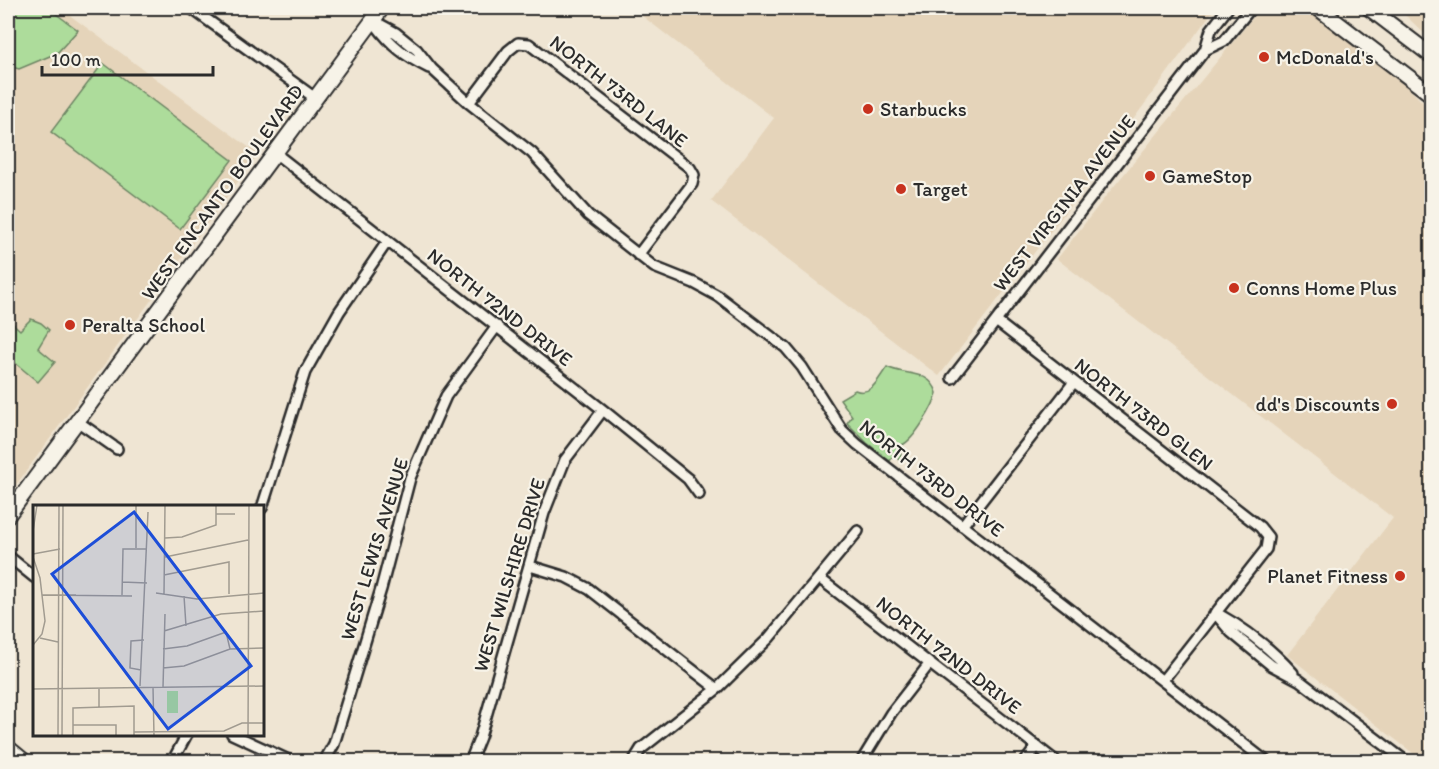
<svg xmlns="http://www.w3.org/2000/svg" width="1439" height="769" viewBox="0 0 1439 769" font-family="Itim,sans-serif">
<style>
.built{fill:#e5d4ba}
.green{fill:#addc9b;stroke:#6c8463;stroke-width:1.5}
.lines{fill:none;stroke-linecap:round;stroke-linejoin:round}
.street-casing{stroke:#2b2b2b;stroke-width:14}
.secondary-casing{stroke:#2b2b2b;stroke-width:18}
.street{stroke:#f7f3e8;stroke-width:9}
.secondary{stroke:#f7f3e8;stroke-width:14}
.poi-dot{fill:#c8321e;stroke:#f7f3e8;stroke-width:2}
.labels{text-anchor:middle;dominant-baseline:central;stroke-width:4.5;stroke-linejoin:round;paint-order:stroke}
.poi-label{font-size:20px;fill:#2b2b2b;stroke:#f7f3e8;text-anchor:start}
.street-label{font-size:20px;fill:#2b2b2b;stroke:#f7f3e8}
.inset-road{fill:none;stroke:#a19b90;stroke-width:1.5}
.view{fill:#1d4ed8;fill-opacity:0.15;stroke:#1d4ed8;stroke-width:3}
.inset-edge{fill:none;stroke:#2b2b2b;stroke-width:3}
</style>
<rect width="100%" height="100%" fill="#efe5d3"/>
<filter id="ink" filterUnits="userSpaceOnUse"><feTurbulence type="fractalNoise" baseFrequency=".0167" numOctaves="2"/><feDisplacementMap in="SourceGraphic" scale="12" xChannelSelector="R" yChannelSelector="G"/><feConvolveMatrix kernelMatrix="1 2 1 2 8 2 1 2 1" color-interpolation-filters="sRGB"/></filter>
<g filter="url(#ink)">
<!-- built -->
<path class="built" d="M8,8H60L258,154L8,496Z
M632,8H1215L1061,218L939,376L711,201L774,118Z
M1261,8H1304L1408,88L1431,110V761H1423L1287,655L1393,518L1057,259L1106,196Z
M1395,8H1431V40L1404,14Z"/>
<!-- green -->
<path class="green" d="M8,8H48L78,30L57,53L19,69L8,66Z
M103,63L232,160L180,229L51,132Z
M8,319L20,330L31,319L41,323L49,330L38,348L55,362L38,382L8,357Z
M887,367C904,376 930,369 937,393C934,406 914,440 902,445L900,460L893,456L890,461L867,443L847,423L852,416L840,399L855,390C871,397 878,379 887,367Z"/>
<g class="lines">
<defs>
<path id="street" d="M191,8L315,98
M372,20L396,33L417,50L432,69L469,103L532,153L588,215L654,267L694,283L718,296L786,348L802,367L842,430L857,444L1267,762
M376,25C392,46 405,56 429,68
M1205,50L1224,41L1251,8
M469,103L508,51L518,43L529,44L690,168L694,175L692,184L638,255
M275,153L603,410L688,479L699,494
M996,321L1260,527L1268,537L1266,549L1163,680
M952,378L1205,50L1211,30L1228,8
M77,421L117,449
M262,508L305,372L339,312L387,242
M962,526L1074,382
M8,556L34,577
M530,566L566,577L589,589L717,689
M819,578L1057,762
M1215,613L1231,632L1271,665L1299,680L1407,762
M1220,615C1247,630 1272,650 1293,673
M232,734L293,762
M172,762L187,734
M324,762L334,744L381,589L410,478L446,396L497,326
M470,762L480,737L544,513L565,460L603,410
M633,762L641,749L717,689L769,638L858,531
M861,762L891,713L930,663
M1025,762L1037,746"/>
<path id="secondary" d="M1318,8L1432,95
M1369,8L1432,56
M8,515L382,8
M8,748L25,762"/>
</defs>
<!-- street casing -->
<use href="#street" class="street-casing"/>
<!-- secondary casing -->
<use href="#secondary" class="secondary-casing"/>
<!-- street -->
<use href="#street" class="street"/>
<!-- secondary -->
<use href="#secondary" class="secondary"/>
</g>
</g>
<!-- markers -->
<g class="poi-dot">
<circle cx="1264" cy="57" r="6"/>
<circle cx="868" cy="109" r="6"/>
<circle cx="1150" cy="176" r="6"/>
<circle cx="901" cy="189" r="6"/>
<circle cx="1234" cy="288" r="6"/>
<circle cx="70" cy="325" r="6"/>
<circle cx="1392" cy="404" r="6"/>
<circle cx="1400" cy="576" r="6"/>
</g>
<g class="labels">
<!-- poi labels -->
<g class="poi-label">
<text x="1276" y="57">McDonald's</text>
<text x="880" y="109">Starbucks</text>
<text x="1162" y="176">GameStop</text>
<text x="913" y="189">Target</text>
<text x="1246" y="288">Conns Home Plus</text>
<text x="82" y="325">Peralta School</text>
<text x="1380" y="404" text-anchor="end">dd's Discounts</text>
<text x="1388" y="576" text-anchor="end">Planet Fitness</text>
</g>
<!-- street labels -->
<g class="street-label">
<text transform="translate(619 91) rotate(38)">NORTH 73RD LANE</text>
<text transform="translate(222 192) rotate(-54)">WEST ENCANTO BOULEVARD</text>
<text transform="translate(1064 203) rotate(-52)">WEST VIRGINIA AVENUE</text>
<text transform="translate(500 307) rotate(38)">NORTH 72ND DRIVE</text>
<text transform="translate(1144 414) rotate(38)">NORTH 73RD GLEN</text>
<text transform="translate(932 478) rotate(38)">NORTH 73RD DRIVE</text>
<text transform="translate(374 549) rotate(-73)">WEST LEWIS AVENUE</text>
<text transform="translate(509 575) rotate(-73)">WEST WILSHIRE DRIVE</text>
<text transform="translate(949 655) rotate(38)">NORTH 72ND DRIVE</text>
</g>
</g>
<!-- overview -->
<g transform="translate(33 505)">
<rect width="231" height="231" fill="#efe5d3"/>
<path d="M134,186H145V208H134Z" fill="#addc9b"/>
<path class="inset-road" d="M183,9H202M0,26L4,0M132,33L149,32L183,20V0M103,43V0M0,49L27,44M0,52L7,73L12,116L9,129L0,140M132,52L215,35M131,70L196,57V89M89,77L114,78M123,88L164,94L231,88M131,89L132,0M9,90L99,91M9,90H43M89,90L90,44H114M151,91L153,121M131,126L188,109L231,106M7,133L25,137M130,144L154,141L193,127L197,144M130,163L151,161L197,144L231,143M108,165L97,163L98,136L111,135M107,181L115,7M120,182L121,231M130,182L132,109M0,184L231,181M66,202V183M40,220H83V231M101,227L191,226L209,218H231M25,231L26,0M29,231L30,0M40,231V203L101,201V231M215,231L216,0"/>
<path class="view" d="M101,7L218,161L135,224L19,69Z"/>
<rect width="231" height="231" class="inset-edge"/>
</g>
<!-- margin -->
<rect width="1439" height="769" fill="none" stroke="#f7f3e8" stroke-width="30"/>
<rect x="15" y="15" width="1409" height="739" fill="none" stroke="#2b2b2b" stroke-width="2" filter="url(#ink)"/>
<!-- scale -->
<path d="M42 66v9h171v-9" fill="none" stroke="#2b2b2b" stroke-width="3"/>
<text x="51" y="66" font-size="18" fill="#2b2b2b" stroke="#f7f3e8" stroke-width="4.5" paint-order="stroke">100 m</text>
</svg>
